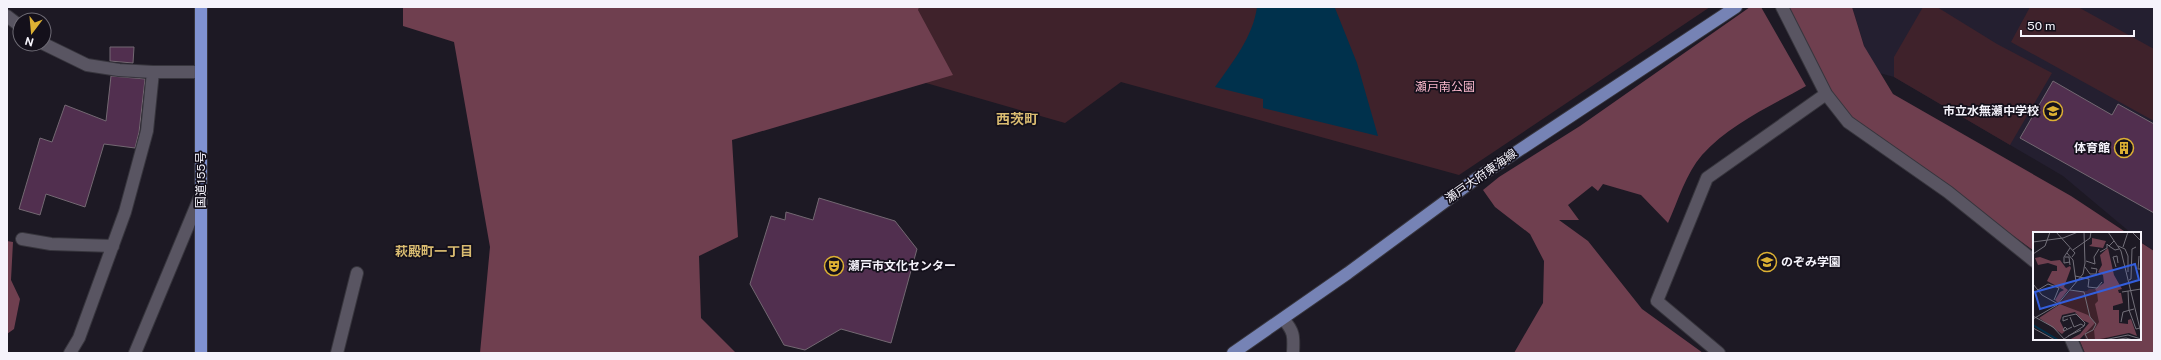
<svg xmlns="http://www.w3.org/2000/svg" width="2161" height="360" viewBox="0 0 2161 360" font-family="'Public Sans','Noto Sans JP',sans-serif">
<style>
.built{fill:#241f30}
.green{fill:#3f222b}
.forest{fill:#6f3f4f}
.water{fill:#00314c}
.building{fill:#512f4f;stroke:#736872}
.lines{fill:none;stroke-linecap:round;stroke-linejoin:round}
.minor-casing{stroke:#37353d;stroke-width:14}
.primary-casing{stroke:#37353d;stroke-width:14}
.trunk-casing{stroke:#37353d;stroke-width:14}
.minor{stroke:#595562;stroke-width:12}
.primary{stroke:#7683b5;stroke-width:12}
.trunk{stroke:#8092d1;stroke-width:12}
.labels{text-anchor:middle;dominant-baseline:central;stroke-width:3.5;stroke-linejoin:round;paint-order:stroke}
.park-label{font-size:12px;fill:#f8b7cb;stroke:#14101b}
.poi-label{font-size:12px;font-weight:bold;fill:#f5f3fb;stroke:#14101b;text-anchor:end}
.street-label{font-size:12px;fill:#f5f3fb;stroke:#14101b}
.neighbourhood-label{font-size:13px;font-weight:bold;fill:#dabc71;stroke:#14101b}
.quarter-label{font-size:14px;font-weight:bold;fill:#dabc71;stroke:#14101b}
.inset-river{fill:none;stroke:#00314c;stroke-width:2}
.inset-road{fill:none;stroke:#73707a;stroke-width:1}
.view{fill:#335edc;fill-opacity:0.15;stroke:#335edc;stroke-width:2}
.inset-edge{fill:none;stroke:#f5f3fb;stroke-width:2}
</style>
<rect width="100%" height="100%" fill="#1d1924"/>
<!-- built -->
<path class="built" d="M1852,7H2154V251L2140,241V233H2131L2063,176L1894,77L1872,71Z"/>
<!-- green -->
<path class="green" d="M684,7H1710L1459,175L1121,82L1065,123L888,72Z
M1923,7H1937L1997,44L2052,73L2010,145L1894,77V57Z
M2030,7H2078L2154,49V121L2011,42Z"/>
<!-- forest -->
<path class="forest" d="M403,7H919L918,10L953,75L732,140L738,237L699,256L701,318L736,353H480L490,247L454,42L403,26Z
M1750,7H1761L1806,86C1771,106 1730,124 1702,155C1686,173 1678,201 1668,223L1641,195L1603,184L1598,191L1592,186L1568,205L1579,220H1559L1588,241L1642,309L1703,353H1514L1543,303L1544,261L1530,234L1495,207L1483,190L1499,177L1580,126Z
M1788,7H1852L1864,46L1893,94L2071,196L2127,233H2034V251L1836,106Z
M7,241L13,242L11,280L20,299L14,329L7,334Z
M2140,242L2154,251V353H2085L2079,339H2140Z"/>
<!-- water -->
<path class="water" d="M1257,7L1335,8L1357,63L1378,136L1263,108V99L1215,87C1232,63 1253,37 1257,7Z"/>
<!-- building -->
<path class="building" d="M110,47H134L133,63L110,61Z
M111,76L145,79L139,132L135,148L104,144L85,207L46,194L40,215L19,209L40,138L52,142L65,105L106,121Z
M2053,81L2112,115L2118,104L2154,124V213L2020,138Z
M819,198L895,221L917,249L891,343L841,329L805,350L784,345L750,284L771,216L785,220L786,212L813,220Z"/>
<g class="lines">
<defs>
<path id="minor" d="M1782,7L1826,94L1848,122L1948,192L2034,261
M7,16L20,26
M44,44L87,65L119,70L153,72
M22,239L51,244L113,246
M1283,319C1294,331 1294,336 1293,353
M2071,339L2077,353
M70,353L79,338L125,212L147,131L153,72H201
M135,353L200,197
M337,353L357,273
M1719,353L1657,301L1707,178L1826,94"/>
<path id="primary" d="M1233,353L1348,273L1477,178L1736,7"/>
<path id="trunk" d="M201,7V353"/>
</defs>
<!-- minor casing -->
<use href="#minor" class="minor-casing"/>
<!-- primary casing -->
<use href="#primary" class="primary-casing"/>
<!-- trunk casing -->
<use href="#trunk" class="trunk-casing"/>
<!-- minor -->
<use href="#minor" class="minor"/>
<!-- primary -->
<use href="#primary" class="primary"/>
<!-- trunk -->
<use href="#trunk" class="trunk"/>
</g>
<!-- icons -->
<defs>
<symbol id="school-ring" viewBox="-11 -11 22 22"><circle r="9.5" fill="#14101b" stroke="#ddb133" stroke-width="1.5"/><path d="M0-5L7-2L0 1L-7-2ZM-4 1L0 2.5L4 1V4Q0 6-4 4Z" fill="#ddb133"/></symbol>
<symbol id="building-ring" viewBox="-11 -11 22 22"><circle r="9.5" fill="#14101b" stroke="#ddb133" stroke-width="1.5"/><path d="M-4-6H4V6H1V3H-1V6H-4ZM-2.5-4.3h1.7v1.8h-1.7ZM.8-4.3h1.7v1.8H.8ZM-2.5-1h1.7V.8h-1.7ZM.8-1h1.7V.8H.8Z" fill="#ddb133"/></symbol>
<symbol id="theatre-ring" viewBox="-11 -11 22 22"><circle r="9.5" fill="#14101b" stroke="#ddb133" stroke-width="1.5"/><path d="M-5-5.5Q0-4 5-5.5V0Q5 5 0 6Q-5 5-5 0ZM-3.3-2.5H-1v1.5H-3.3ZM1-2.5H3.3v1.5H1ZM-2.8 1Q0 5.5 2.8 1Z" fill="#ddb133"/></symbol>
</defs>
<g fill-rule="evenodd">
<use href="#school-ring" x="2042" y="100" width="22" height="22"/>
<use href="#building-ring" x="2113" y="137" width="22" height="22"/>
<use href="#school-ring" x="1756" y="251" width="22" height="22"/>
<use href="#theatre-ring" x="823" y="255" width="22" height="22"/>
</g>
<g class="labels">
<!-- park labels -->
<g class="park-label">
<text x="1445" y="87">瀬戸南公園</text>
</g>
<!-- poi labels -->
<g class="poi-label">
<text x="2039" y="111">市立水無瀬中学校</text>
<text x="2110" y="148">体育館</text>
<text x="1781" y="262" text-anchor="start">のぞみ学園</text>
<text x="848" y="266" text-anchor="start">瀬戸市文化センター</text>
</g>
<!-- street labels -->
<g class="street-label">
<text transform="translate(1481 176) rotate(-35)">瀬戸大府東海線</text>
<text transform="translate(201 180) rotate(-90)">国道155号</text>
</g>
<!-- neighbourhood labels -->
<g class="neighbourhood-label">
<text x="434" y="251">萩殿町一丁目</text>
</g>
<!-- quarter labels -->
<g class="quarter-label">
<text x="1017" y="119">西茨町</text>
</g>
</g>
<!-- overview -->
<g transform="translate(2033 232)">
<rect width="108" height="108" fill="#1d1924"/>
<path d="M56,57H75L85,103L67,108H53L50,101L57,91L43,79L27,71L37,59H54Z" fill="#3f222b"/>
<path d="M59,6L73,9L70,16L56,14L59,12ZM75,16L81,43L89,57L85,58L86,61H88L90,71L80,74V78H86V91L95,92V88L98,87L104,104L96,101L62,108L61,98L66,90L62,72L65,69L64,60L62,57L71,51L70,43L65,40L69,33L67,23ZM7,25L18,29L27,28L33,36L37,34L38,36L31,55L35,58L25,71L22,68L27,60L31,58L14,49L19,39H24V34L15,31L5,33L2,26ZM27,72L55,83L62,91L46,108H36L47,102L56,91L49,88L42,80L29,83L27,89L32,99L29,102L6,86Z" fill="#6f3f4f"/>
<path class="inset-river" d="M0,93L25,108"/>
<path class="inset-road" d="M23,0L42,21L39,25M75,0L88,19L108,101M99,0L108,9M81,9L76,14L82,18L86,17M0,10L30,6L45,0M85,14L92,17L95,24V40M90,15L95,0M40,18L57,6L58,0M67,20L74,16V12L76,14M34,21L40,28L43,50M0,22L12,14L17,0M106,24L105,37H108M32,25H36L37,33M53,29L62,32L61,25L66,17M37,30L31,31V25L37,16M52,35L57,42H63L64,37L58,36M83,35L80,25L84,24L85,31M42,44L56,47L55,55L64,56L69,50M96,48L98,47L99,17L103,15M0,52L9,63L25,72M5,58L15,52L26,56L21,68M37,58L51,60M95,59L96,78L103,97L107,96M51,60L57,85L63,92L60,98L52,102L55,108M89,60L108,57M0,84L20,95L32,108M37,85L41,95L48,92L51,94M0,87L24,73L50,42L52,31L51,0M35,87L30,89V85L43,82L52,91L51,94M88,90L90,80L101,77M0,96L22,108M34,97L32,95L30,98L31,99L39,95M35,104L48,98M31,107L51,94M71,108L95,103L108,107M81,108L93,106L100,108"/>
<path class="view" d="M102,32L106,48L7,77L2,60Z"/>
<rect width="108" height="108" class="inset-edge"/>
</g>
<!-- border -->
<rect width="2161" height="360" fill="none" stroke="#f5f3fb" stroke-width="16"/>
<!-- north arrow -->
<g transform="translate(32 32) rotate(196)"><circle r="19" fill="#14101b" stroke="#6e6b75"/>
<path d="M0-3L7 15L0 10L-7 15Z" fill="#ddb133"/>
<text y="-6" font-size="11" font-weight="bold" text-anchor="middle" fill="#f5f3fb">N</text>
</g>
<!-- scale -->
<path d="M2021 30v6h113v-6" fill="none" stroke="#f5f3fb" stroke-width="2"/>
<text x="2027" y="30" font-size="12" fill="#f5f3fb" stroke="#14101b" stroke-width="3" paint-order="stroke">50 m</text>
</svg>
